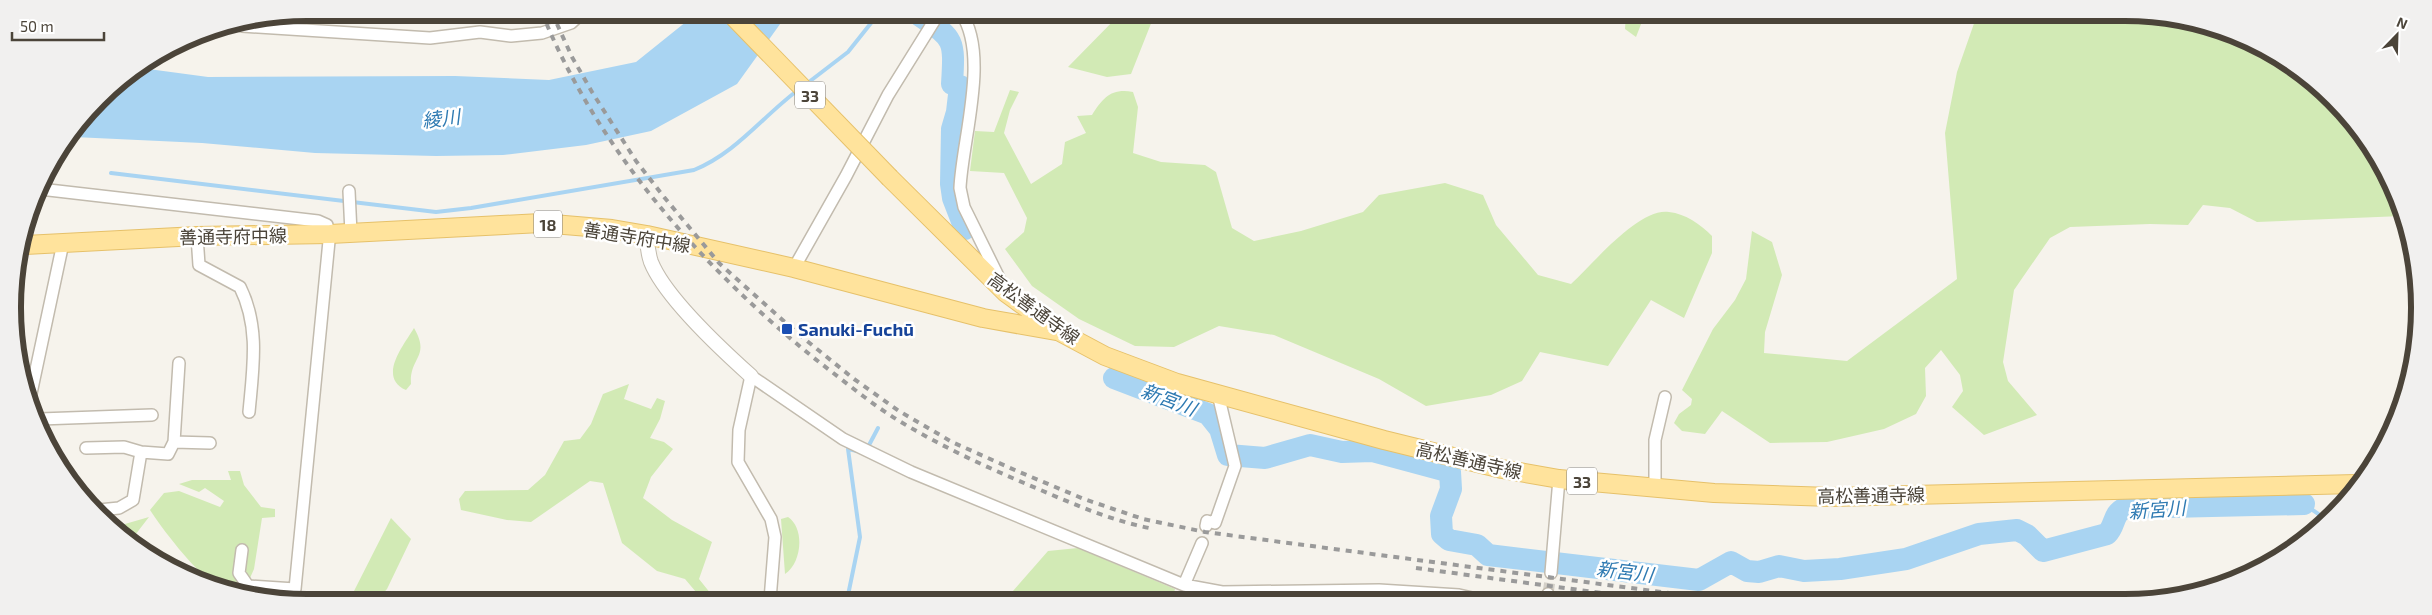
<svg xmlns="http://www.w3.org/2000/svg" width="2432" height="615" viewBox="0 0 2432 615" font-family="'Exo 2','Noto Sans JP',sans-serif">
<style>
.green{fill:#d2eab5}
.water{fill:#a9d4f2}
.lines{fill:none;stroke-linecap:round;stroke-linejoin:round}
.stream{stroke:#a9d4f2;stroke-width:4}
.river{stroke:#a9d4f2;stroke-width:22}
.minor-tunnel{stroke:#d4d0c8;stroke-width:11;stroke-dasharray:11 5.5;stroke-linecap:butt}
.minor-casing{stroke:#c2bbae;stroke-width:14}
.tertiary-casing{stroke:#c2bbae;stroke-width:16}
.primary-casing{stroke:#e6c16a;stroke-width:20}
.minor{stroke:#fff;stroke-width:11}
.tertiary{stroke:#fff;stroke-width:14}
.primary{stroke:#ffe39c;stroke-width:18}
.rail{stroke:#9a9a9a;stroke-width:4;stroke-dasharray:6 6;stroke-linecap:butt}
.primary-bridge-casing{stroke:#e6c16a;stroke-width:20;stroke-linecap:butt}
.primary-bridge{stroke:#ffe39c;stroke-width:18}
.transit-dot{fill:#1a4fb4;stroke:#fff;stroke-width:2}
.labels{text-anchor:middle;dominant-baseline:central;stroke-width:5;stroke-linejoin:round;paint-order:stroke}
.shield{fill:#fff;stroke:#817c74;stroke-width:1}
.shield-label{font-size:16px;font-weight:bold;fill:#4b4439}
.street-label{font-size:18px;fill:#4b4439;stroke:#fff}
.transit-label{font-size:18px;font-weight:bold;fill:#164399;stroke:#fff;text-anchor:start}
.water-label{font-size:19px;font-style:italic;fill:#2e7ab2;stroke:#fff}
.rim{fill:none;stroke:#4b4439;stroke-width:6}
</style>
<rect width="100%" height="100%" fill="#f6f3ec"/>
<!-- green -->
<path class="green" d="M1120,14H1157L1154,16L1131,74L1107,77L1068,67Z
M1626,14H1645L1636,37L1625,29Z
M1977,15H2163L2272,52L2359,128L2402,216L2257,222L2230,208L2203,205L2188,225L2150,224L2070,227L2050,238L2014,290L2003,362L2008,381L2037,415L1984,435L1952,407L1963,391L1960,375L1941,350L1925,368L1926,396L1916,414L1884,429L1827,442L1770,443L1722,411L1705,434L1682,431L1674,423L1679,414L1691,405L1692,399L1682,390L1713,329L1735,300L1746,279L1752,231L1772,242L1782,275L1765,332L1764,353L1847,361L1957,279L1945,133L1957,72Z
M1010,90L1019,92L1010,110L1004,133L1031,184L1062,164L1065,142L1086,133L1077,116L1092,115C1103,98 1111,88 1133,92L1138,107L1133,153L1161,162L1205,165L1216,172L1232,228L1254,241L1301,231L1363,212L1379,195L1445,183L1483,195L1496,225L1538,275L1571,284C1592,265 1639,207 1669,212C1686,214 1700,224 1712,236V253L1684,318L1651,300L1608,366L1540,352L1522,381L1491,395L1426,406L1379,379L1274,335L1219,326L1174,347L1135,346L1079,319L1032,286L1005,249L1024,232L1027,218L1004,173L970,171L975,131L994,132Z
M414,328C431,357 409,357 411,384L406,390C377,377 404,345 414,328Z
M629,384L624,399L651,409L657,398L665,401L660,419L650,438L664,442L673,449L651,477L643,498L672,520L712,542L699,579L711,594V600H693L696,592L685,579L657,571L622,543L603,483L590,481L531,522L507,520L461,510L459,499L465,491L528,490L545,475L564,441L580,439L591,424L603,394Z
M228,471H240L244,485L261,507L275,509V517L262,518L254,569L250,578L267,593L286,594L289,600C265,600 232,591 211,580C196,573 160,526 150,510L164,493L179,491L220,507L224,501L205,488L199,492L179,484L192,480H231Z
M149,517L132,539L118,526Z
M788,517C805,528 802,563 785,574L781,519Z
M391,518L411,539L387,589L380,597L364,596L362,600H340L341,591H354Z
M1078,548L1175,589L1172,600H1005L1048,551Z"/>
<!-- water -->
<path class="water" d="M697,13H788L737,84L651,131L586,145L503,155L436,156L315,153L202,143L74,137L113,86L141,68L208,77L455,76L549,80L636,62Z"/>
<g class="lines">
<!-- stream -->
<path class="stream" d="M805,85L848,52L879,13
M111,173L436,212L471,208L694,170C736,153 762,117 798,90
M868,447L878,428
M2304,504L2327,520
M847,600L860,537L848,449L857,451"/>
<!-- river -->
<path class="river" d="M916,13C954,39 955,37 952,84L960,86L957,112L952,129L951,184L953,198L965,229
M1114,378L1208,414L1220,429L1228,455L1265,458L1310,445L1342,452L1372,451L1450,472L1451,489L1441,516L1442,534L1449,540L1477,545L1488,555L1699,580L1731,562L1747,571L1759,572L1779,566L1804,571L1840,569L1906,559L1979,534L2017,530L2027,535L2043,551L2107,534C2116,525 2112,514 2125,508L2304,504"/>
<!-- minor-tunnel -->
<path class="minor-tunnel" d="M1548,594L1551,573"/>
<defs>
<path id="minor" d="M961,13C990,55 962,140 960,188L964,207L1003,286
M242,26L430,38L480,32L511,36L542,33L571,23L582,13
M40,189L318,221L327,225L329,241L295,589L288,600
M349,191L351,233
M197,236L199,265L240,287C260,327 253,368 249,412
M794,268L846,176L888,95L939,13
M30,398L63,243
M40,419L152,415
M174,442L210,443
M86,448L124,447L141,452
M1655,487V440L1665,397
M99,510L119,508L133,500L141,452L168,454L174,442L179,363
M1206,526L1207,521L1215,523L1235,466L1218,394
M242,550L239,573L248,586L295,589
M1551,573L1559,479
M1184,585L1202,543
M770,600L775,537L771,519L738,462L739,430L751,376L843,439L911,472L1184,585L1222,592L1379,590L1459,595L1481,600
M1547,600L1548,594"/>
<path id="tertiary" d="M647,235C647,245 648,253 651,262C665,297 722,350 751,376"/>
<path id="primary" d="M890,178L1006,293L1060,332L1105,356L1177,383L1384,440L1502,469L1559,479L1714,493L1831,497L2356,484
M25,245L197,236L330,234L541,223L612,229L647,235L794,268L983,318L1056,331"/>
</defs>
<!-- minor casing -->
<use href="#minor" class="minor-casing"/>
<!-- tertiary casing -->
<use href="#tertiary" class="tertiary-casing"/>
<!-- primary casing -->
<use href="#primary" class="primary-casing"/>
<!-- minor -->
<use href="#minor" class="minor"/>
<!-- tertiary -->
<use href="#tertiary" class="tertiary"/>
<!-- primary -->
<use href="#primary" class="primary"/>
<!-- rail -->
<path class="rail" d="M542,13C598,151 704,270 819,362C844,381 869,402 896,419C940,446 988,468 1036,488C1073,504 1110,520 1149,528
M552,13L572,57L592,92L636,161L664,197L719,263L796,332L854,379L899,411L952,442L1017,471L1084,499L1143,519L1205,532L1722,600
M1416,568L1654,600"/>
<defs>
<path id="primary-bridge" d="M730,13L890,178"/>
</defs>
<!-- primary-bridge casing -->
<use href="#primary-bridge" class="primary-bridge-casing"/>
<!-- primary-bridge -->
<use href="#primary-bridge" class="primary-bridge"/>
</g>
<!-- markers -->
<rect class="transit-dot" x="781" y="323" width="12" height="12" rx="2.5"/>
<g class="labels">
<!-- shield labels -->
<g class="shield">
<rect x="795" y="81.5" width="30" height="27" rx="4"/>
<rect x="534" y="210.5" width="28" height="27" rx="4"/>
<rect x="1567" y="467.5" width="30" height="27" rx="4"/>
</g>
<g class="shield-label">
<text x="810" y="95">33</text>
<text x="548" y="224">18</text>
<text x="1582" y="481">33</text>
</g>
<!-- street labels -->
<g class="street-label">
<text transform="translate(233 236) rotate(-1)">善通寺府中線</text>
<text transform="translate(637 237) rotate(9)">善通寺府中線</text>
<text transform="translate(1034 308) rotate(36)">高松善通寺線</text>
<text transform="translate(1469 460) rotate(13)">高松善通寺線</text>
<text transform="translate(1871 495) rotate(-1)">高松善通寺線</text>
</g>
<!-- transit labels -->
<g class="transit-label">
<text x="798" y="329">Sanuki-Fuchū</text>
</g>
<!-- water labels -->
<g class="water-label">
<text transform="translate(441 118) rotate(-7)">綾川</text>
<text transform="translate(1169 399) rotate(21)">新宮川</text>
<text transform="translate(2157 509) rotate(-4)">新宮川</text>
<text transform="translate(1625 571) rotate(7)">新宮川</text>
</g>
</g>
<!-- crop -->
<path d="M0 0H2432V615H0ZM307 21H2125A286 286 0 0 1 2411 307V308A286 286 0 0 1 2125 594H307A286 286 0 0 1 21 308V307A286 286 0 0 1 307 21Z" fill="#f1f0ef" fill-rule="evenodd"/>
<path class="rim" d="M307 21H2125A286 286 0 0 1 2411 307V308A286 286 0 0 1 2125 594H307A286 286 0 0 1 21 308V307A286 286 0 0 1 307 21Z"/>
<!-- north arrow -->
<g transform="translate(2397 35) rotate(23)" stroke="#ffffff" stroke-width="4" paint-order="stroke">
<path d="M0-4L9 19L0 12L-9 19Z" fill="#4b4439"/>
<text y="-8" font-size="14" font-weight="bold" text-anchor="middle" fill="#4b4439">N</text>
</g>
<!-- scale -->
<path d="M12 32v8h92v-8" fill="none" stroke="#4b4439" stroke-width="2.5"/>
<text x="20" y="32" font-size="15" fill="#4b4439" stroke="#ffffff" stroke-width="4" paint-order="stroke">50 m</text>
</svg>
